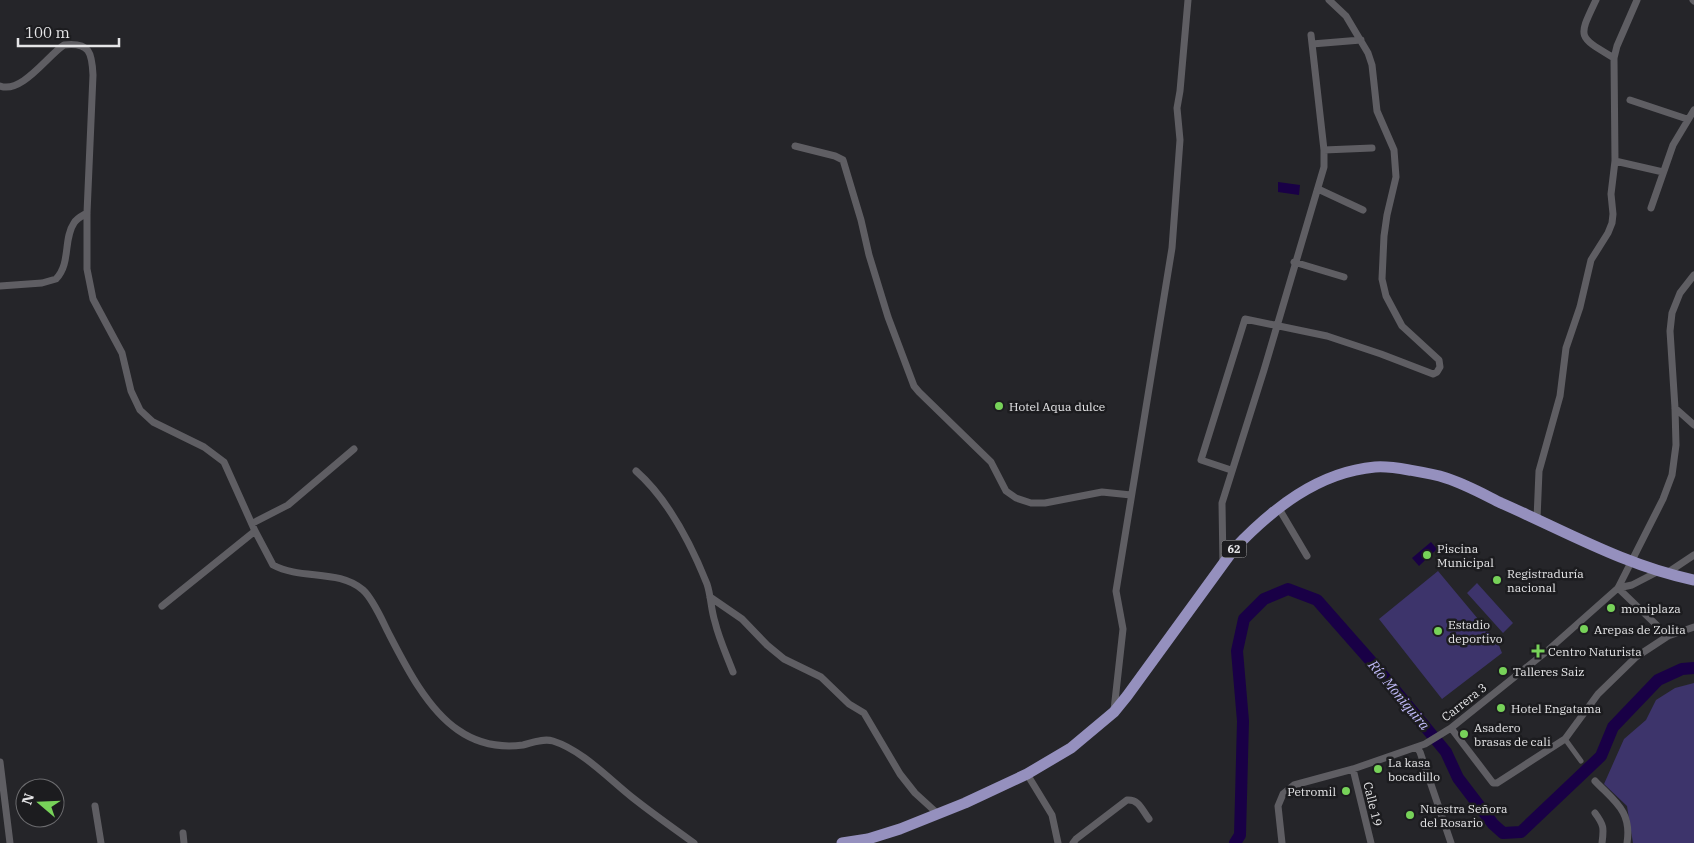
<svg xmlns="http://www.w3.org/2000/svg" width="1694" height="843" viewBox="0 0 1694 843" font-family="'IBM Plex Serif',serif">
<style>
.green{fill:#3d346b}
.water{fill:#190046}
.lines{fill:none;stroke-linecap:round;stroke-linejoin:round}
.river{stroke:#190046;stroke-width:12}
.pedestrian{stroke:#5f5e63;stroke-width:5}
.minor{stroke:#5f5e63;stroke-width:7}
.primary{stroke:#9590be;stroke-width:11}
.poi-dot{fill:#77d259;stroke:#1c1c1f;stroke-width:2}
.labels{text-anchor:middle;dominant-baseline:central;stroke-width:5;stroke-linejoin:round;paint-order:stroke}
.shield{fill:#1c1c1f;stroke:#a9a9ab;stroke-width:1}
.shield-label{font-size:11px;font-weight:bold;fill:#e5e5e7}
.poi-label{font-size:12px;fill:#e5e5e7;stroke:#1c1c1f;text-anchor:start}
.street-label{font-size:12px;fill:#e5e5e7;stroke:#1c1c1f}
.water-label{font-size:14px;font-style:italic;fill:#c1bbfa;stroke:#1c1c1f}
</style>
<rect width="100%" height="100%" fill="#252529"/>
<!-- green -->
<path class="green" d="M1438,571L1498,643L1502,653L1442,699L1379,619Z
M1477,583L1513,623L1503,633L1467,593Z
M1694,683V843H1633L1627,806L1604,784L1624,739L1646,720L1656,700L1675,688Z"/>
<!-- water -->
<path class="water" d="M1278,182L1300,185L1299,195L1278,192Z
M1431,542L1437,549L1419,566L1412,558Z"/>
<g class="lines">
<!-- river -->
<path class="river" d="M1235,843L1240,835L1243,721L1237,651L1244,619L1264,599L1288,589L1317,600L1376,667L1446,752L1458,778L1493,824L1503,833L1521,832L1601,756L1613,727L1658,680L1682,669L1694,668"/>
<!-- pedestrian -->
<path class="pedestrian" d="M1565,739L1581,761"/>
<!-- minor -->
<path class="minor" d="M1596,0C1578,38 1577,36 1614,58
M1693,0L1694,1
M1312,44L1361,40
M0,86C22,94 48,55 64,45C90,42 92,53 93,75L87,213V269L93,299L122,353L131,391L140,410L153,422L204,447L224,462L255,531L273,565C301,580 339,569 363,590C373,599 382,620 388,632C405,665 427,709 458,730C478,744 500,748 523,745C532,743 543,738 553,741C582,750 609,779 633,798C652,813 673,828 694,843
M1630,100L1687,119
M795,146L835,156L843,160L861,220L869,255L888,317L914,386L919,392L991,462L1006,491L1016,498L1031,503H1045L1102,492L1131,495
M1324,150L1372,148
M1615,161L1663,172
M1318,189L1363,210
M1651,208L1673,145L1694,110
M1294,262L1344,277
M0,286L42,283L56,279C71,264 63,239 74,223C77,218 82,216 87,213
M1675,408L1694,425
M1231,470L1201,460L1245,319L1327,336L1381,354L1433,374L1437,372L1440,367L1439,360L1402,326L1386,296L1382,279L1384,236L1387,215L1396,177L1394,150L1377,111L1372,65L1368,53L1346,16L1329,0
M636,471C669,500 691,544 707,584C711,596 711,610 715,622C719,639 727,656 733,672
M1278,507L1307,556
M1537,519L1539,471L1560,396L1566,348L1580,307L1591,260L1608,233L1612,223L1613,214L1611,194L1615,161L1614,58L1617,46L1637,0
M253,523L288,505L354,449
M1223,565L1222,503L1264,370L1324,167V150L1311,35
M1667,573L1694,555
M1618,588L1668,636
M1618,588L1632,585L1659,571
M710,597L742,619L767,645L784,659L821,677L849,704L864,713L900,774L915,793L938,814
M162,606L255,531
M1114,710L1123,629L1116,591L1172,248L1180,140L1177,108L1180,91L1188,0
M1451,728L1493,783H1497L1565,739L1598,694L1636,657L1668,636L1694,627
M1417,748L1420,752L1451,843
M0,762L10,843
M1353,769L1371,843
M1027,774L1052,815L1058,843
M1595,781C1615,802 1632,811 1627,843
M95,806L101,843
M1595,813C1604,825 1604,828 1602,843
M183,833L184,843
M1073,843L1076,839L1127,800C1139,799 1142,810 1149,819
M1282,843L1278,806L1283,794L1294,785L1353,769L1425,744L1451,728L1547,651L1618,588L1663,499L1672,475L1676,445L1675,408L1670,331L1672,313L1680,293L1694,275"/>
<!-- primary -->
<path class="primary" d="M842,843L868,839L900,829L965,803L1027,774L1071,748L1114,712L1127,696L1234,549C1272,509 1318,472 1375,467C1386,466 1398,468 1409,470C1421,472 1434,474 1446,478C1465,484 1483,494 1501,503C1565,531 1626,566 1694,580"/>
</g>
<!-- markers -->
<g class="poi-dot">
<circle cx="999" cy="406" r="5"/>
<circle cx="1427" cy="555" r="5"/>
<circle cx="1497" cy="580" r="5"/>
<circle cx="1611" cy="608" r="5"/>
<circle cx="1584" cy="629" r="5"/>
<circle cx="1438" cy="631" r="5"/>
<path d="M1535.5 643.5h5v5h5v5h-5v5h-5v-5h-5v-5h5z"/>
<circle cx="1503" cy="671" r="5"/>
<circle cx="1501" cy="708" r="5"/>
<circle cx="1464" cy="734" r="5"/>
<circle cx="1378" cy="769" r="5"/>
<circle cx="1346" cy="791" r="5"/>
<circle cx="1410" cy="815" r="5"/>
</g>
<g class="labels">
<!-- shield labels -->
<rect class="shield" x="1221.5" y="540.5" width="25" height="17" rx="4"/>
<g class="shield-label">
<text x="1234" y="549">62</text>
</g>
<!-- poi labels -->
<g class="poi-label">
<text x="1009" y="406">Hotel Aqua dulce</text>
<text x="1437" y="548">Piscina<tspan x="1437" dy="14">Municipal</tspan></text>
<text x="1507" y="573">Registraduría<tspan x="1507" dy="14">nacional</tspan></text>
<text x="1621" y="608">moniplaza</text>
<text x="1448" y="624">Estadio<tspan x="1448" dy="14">deportivo</tspan></text>
<text x="1594" y="629">Arepas de Zolita</text>
<text x="1548" y="651">Centro Naturista</text>
<text x="1513" y="671">Talleres Saiz</text>
<text x="1511" y="708">Hotel Engatama</text>
<text x="1474" y="727">Asadero<tspan x="1474" dy="14">brasas de cali</tspan></text>
<text x="1388" y="762">La kasa<tspan x="1388" dy="14">bocadillo</tspan></text>
<text x="1336" y="791" text-anchor="end">Petromil</text>
<text x="1420" y="808">Nuestra Señora<tspan x="1420" dy="14">del Rosario</tspan></text>
</g>
<!-- street labels -->
<g class="street-label">
<text transform="translate(1464 702) rotate(-38)">Carrera 3</text>
<text transform="translate(1373 804) rotate(76)">Calle 19</text>
</g>
<!-- water labels -->
<g class="water-label">
<text transform="translate(1399 695) rotate(50)">Río Moniquira</text>
</g>
</g>
<!-- north arrow -->
<g transform="translate(40 803) rotate(289)"><circle r="24" fill="#1c1c1f" stroke="#6c6c6f"/>
<path d="M0-4L9 19L0 12L-9 19Z" fill="#77d259"/>
<text y="-8" font-size="14" font-weight="bold" text-anchor="middle" fill="#e5e5e7">N</text>
</g>
<!-- scale -->
<path d="M18 38v8h101v-8" fill="none" stroke="#e5e5e7" stroke-width="2.5"/>
<text x="25" y="38" font-size="15" fill="#e5e5e7" stroke="#1c1c1f" stroke-width="4" paint-order="stroke">100 m</text>
</svg>
